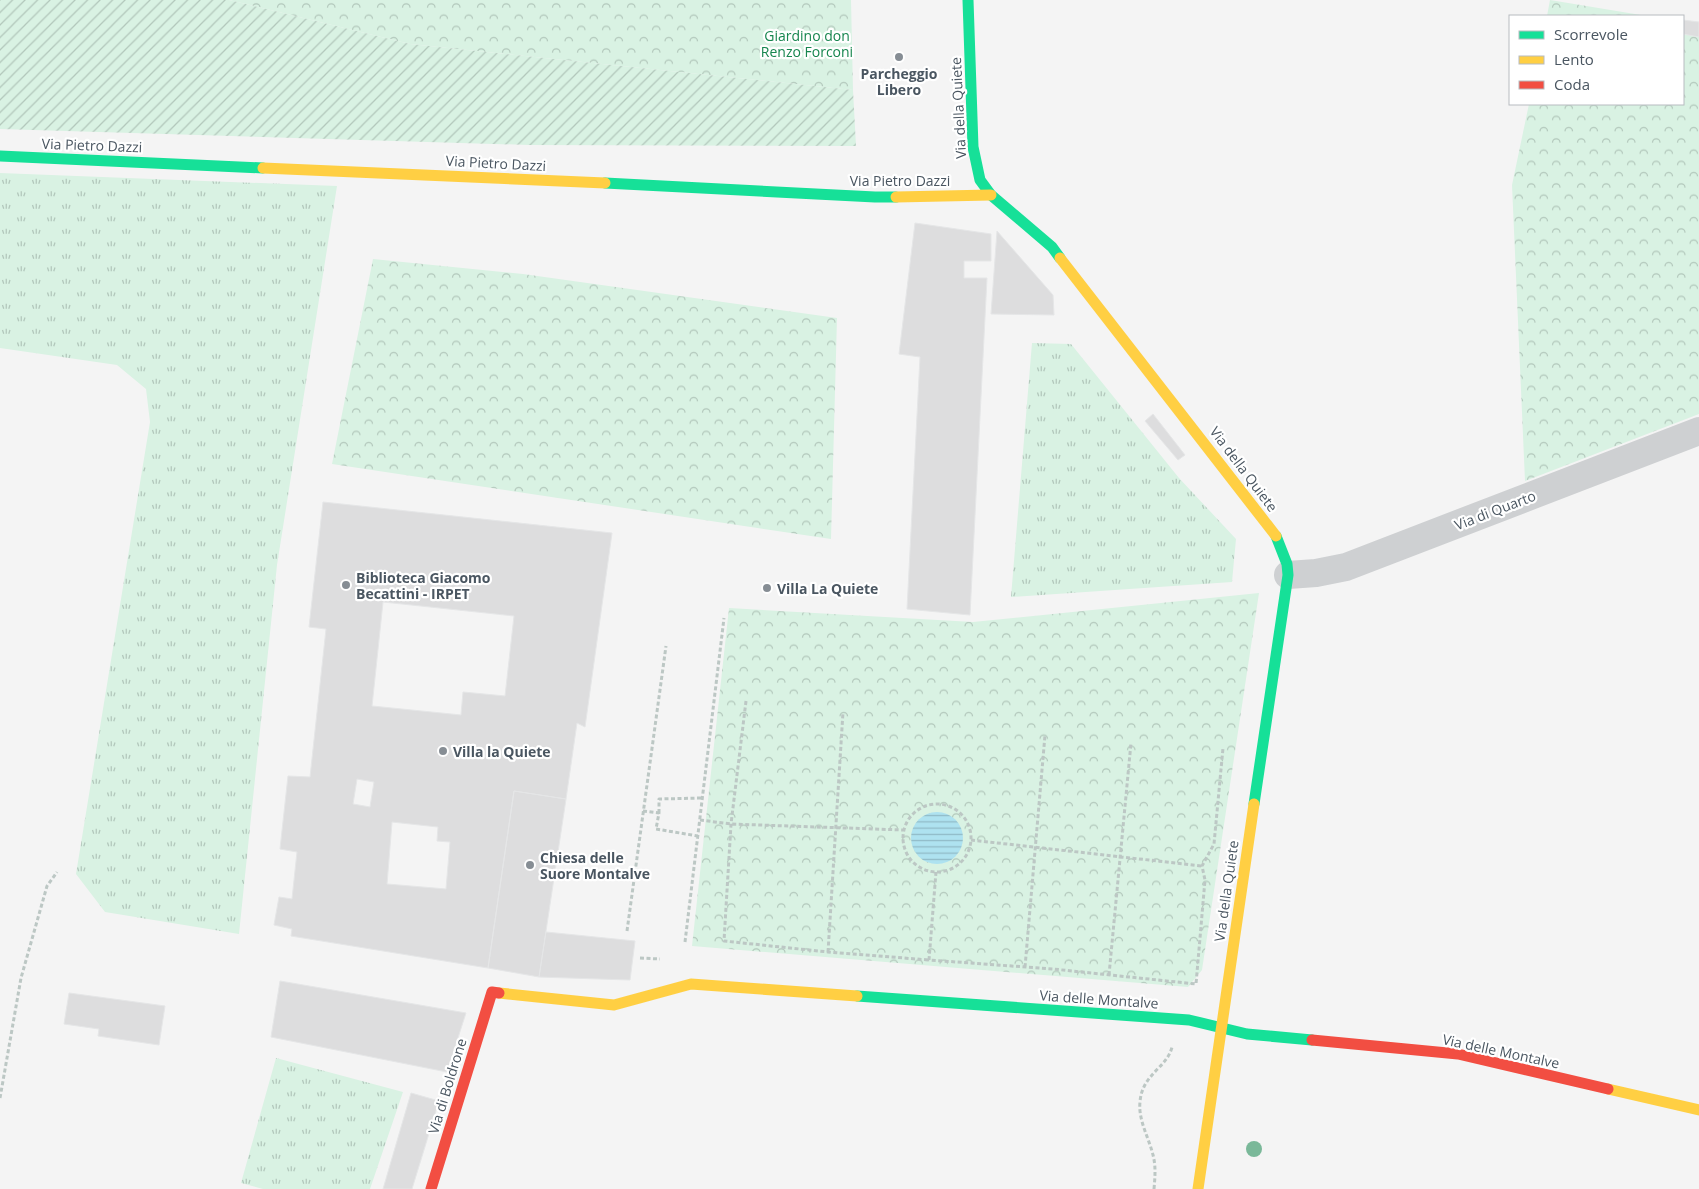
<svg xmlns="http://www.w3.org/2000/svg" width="1699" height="1189" viewBox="0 0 1699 1189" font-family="'Open Sans',sans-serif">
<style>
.grass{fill:url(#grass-tufts)}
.forest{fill:url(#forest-crowns)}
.garden{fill:url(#garden-furrows)}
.water{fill:url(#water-rules)}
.building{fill:#ddddde;stroke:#e5e6e7;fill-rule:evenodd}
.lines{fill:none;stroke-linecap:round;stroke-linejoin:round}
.path{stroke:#bcc7c4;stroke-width:3;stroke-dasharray:4 2.5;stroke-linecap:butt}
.street{stroke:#ced0d2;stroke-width:28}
.fast{stroke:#16e098;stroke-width:11}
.slow{stroke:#ffcf43;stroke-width:11}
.jam{stroke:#f24e42;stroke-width:11}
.tree{fill:#7ab899}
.poi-dot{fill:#868d94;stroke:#fff;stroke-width:2}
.labels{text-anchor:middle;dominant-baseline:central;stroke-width:4.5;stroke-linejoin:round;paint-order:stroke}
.park-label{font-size:14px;fill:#17864f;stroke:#fff}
.poi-label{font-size:14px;font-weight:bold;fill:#4a5661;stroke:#fff;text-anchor:start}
.street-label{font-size:14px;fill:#4a5661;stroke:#fff}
</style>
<defs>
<pattern id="grass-tufts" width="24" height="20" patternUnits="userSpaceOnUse" patternTransform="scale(1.25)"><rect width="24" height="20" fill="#d9f2e3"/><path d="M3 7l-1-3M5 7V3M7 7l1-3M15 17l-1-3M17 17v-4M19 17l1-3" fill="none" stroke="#b2c7bb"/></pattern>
<pattern id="forest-crowns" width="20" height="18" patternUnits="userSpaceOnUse" patternTransform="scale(1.25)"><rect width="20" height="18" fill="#d9f2e3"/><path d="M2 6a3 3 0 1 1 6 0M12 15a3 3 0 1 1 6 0" fill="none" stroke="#b2c7bb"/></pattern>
<pattern id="garden-furrows" width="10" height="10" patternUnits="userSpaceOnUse" patternTransform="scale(1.25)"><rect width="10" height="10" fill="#d9f2e3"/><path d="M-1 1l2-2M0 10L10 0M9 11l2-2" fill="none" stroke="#b2c7bb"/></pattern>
<pattern id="water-rules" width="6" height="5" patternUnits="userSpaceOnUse" patternTransform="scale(1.25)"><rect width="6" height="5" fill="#aee2f0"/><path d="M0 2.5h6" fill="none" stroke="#90bac6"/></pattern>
</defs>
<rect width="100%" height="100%" fill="#f4f4f4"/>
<!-- grass -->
<path class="grass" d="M0,173L337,186L277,565L239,934L105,912L76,874L150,422L146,389L117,365L0,348Z
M1032,343L1071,344L1179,478L1236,539L1232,582L1011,597Z
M276,1058L403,1092L370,1189H263L241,1183Z"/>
<!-- forest -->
<path class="forest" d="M229,0H851L853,90L410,44Z
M1550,0L1647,16H1547Z
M1683,22L1699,25V414L1525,481L1512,185L1529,104H1683Z
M373,259L523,274L837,318L831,539L332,464Z
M1259,593L1202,970L1188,987L692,946L729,608L973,622Z"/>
<!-- garden -->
<path class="garden" d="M0,0H229L410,44L853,90L856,146L529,145L0,129Z"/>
<!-- water -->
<path class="water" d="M911 838a26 26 0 1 1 52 0a26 26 0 1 1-52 0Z"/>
<!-- building -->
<path class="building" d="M1683,20L1699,22V37L1683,34Z
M915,223L991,234V261H964V278H987L970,615L907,609L920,357L899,354Z
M997,231L1053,295L1054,315L991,314Z
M1153,414L1185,455L1178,460L1145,421Z
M323,502L612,533L585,727L577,723L566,799L514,791L488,968L291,936L292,929L274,925L279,897L292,899L297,852L280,849L288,776L310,777L326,629L309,627ZM383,602L514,616L505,696L463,692L461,715L372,706ZM357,779L374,782L370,807L353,804ZM392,822L438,827L437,841L450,842L446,889L387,884Z
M514,791L566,799L539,977L488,968Z
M546,932L635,941L630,980L539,977Z
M280,981L466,1013L447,1072L271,1037Z
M69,993L165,1006L159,1045L98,1036L99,1029L64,1024Z
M411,1093L439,1101L412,1189H383Z"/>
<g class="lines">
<!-- path -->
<path class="path" d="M746,701L731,824L724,941L828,952L929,960
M903 838a34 34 0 1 1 68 0a34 34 0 1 1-68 0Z
M643,811L659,813L656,829L698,836
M659,813V799L702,798
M700,820L731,824L903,830
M971,840L1202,866
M936,872L929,960L1053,969L1196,984L1205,880L1202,866L1214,844L1223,748
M627,931L666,646
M685,942L724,618
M828,952L843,712
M640,958L660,959
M1025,967L1045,735
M1109,975L1131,743
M0,1098L21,978L47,886L57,872
M1154,1189C1155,1177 1156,1166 1153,1155C1149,1138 1138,1120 1140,1102C1142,1074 1167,1068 1172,1047"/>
<!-- street -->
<path class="street" d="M1288,575L1316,573L1346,567L1699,431"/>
<!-- fast -->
<path class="fast" d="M968,0L973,147L980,180L991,195L1052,247L1060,258
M0,156L263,168
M605,183L875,197H896
M1254,804L1288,575L1287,564L1276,536
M857,996L1189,1020L1247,1034L1312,1040"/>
<!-- slow -->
<path class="slow" d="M263,168L605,183
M896,197L991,195
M1060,258L1276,536
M499,993L614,1005L691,984L857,996
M1608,1089L1699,1110
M1198,1189L1254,804"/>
<!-- jam -->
<path class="jam" d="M1312,1040L1458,1054L1608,1089
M431,1189L492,992L499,993"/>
</g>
<!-- trees -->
<circle class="tree" cx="1254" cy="1149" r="8"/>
<!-- markers -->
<g class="poi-dot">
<circle cx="899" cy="57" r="5"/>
<circle cx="346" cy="585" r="5"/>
<circle cx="767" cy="588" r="5"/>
<circle cx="443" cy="751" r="5"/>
<circle cx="530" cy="865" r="5"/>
</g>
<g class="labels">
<!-- park labels -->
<g class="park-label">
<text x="807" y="35">Giardino don<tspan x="807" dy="16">Renzo Forconi</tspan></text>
</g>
<!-- poi labels -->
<g class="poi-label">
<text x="899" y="73" text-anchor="middle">Parcheggio<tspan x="899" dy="16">Libero</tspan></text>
<text x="356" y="577">Biblioteca Giacomo<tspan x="356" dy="16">Becattini - IRPET</tspan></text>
<text x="777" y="588">Villa La Quiete</text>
<text x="453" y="751">Villa la Quiete</text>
<text x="540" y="857">Chiesa delle<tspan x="540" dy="16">Suore Montalve</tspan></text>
</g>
<!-- street labels -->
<g class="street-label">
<text transform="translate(958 108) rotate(-93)">Via della Quiete</text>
<text transform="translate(92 145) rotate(2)">Via Pietro Dazzi</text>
<text transform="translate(496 163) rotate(3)">Via Pietro Dazzi</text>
<text x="900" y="180">Via Pietro Dazzi</text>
<text transform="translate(1244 469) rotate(53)">Via della Quiete</text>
<text transform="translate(1495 510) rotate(-21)">Via di Quarto</text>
<text transform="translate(1226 891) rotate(-82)">Via della Quiete</text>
<text transform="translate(1099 999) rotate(4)">Via delle Montalve</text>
<text transform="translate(1501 1051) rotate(12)">Via delle Montalve</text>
<text transform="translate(447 1086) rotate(-73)">Via di Boldrone</text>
</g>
</g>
<!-- legend -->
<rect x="1509" y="15" width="175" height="90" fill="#ffffff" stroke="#b7bbc0"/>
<rect x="1519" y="31" width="25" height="8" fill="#16e098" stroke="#b7bbc0"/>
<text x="1554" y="40" font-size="15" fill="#4a5661">Scorrevole</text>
<rect x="1519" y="56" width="25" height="8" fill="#ffcf43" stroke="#b7bbc0"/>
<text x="1554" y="65" font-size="15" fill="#4a5661">Lento</text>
<rect x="1519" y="81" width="25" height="8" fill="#f24e42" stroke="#b7bbc0"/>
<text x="1554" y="90" font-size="15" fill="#4a5661">Coda</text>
</svg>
